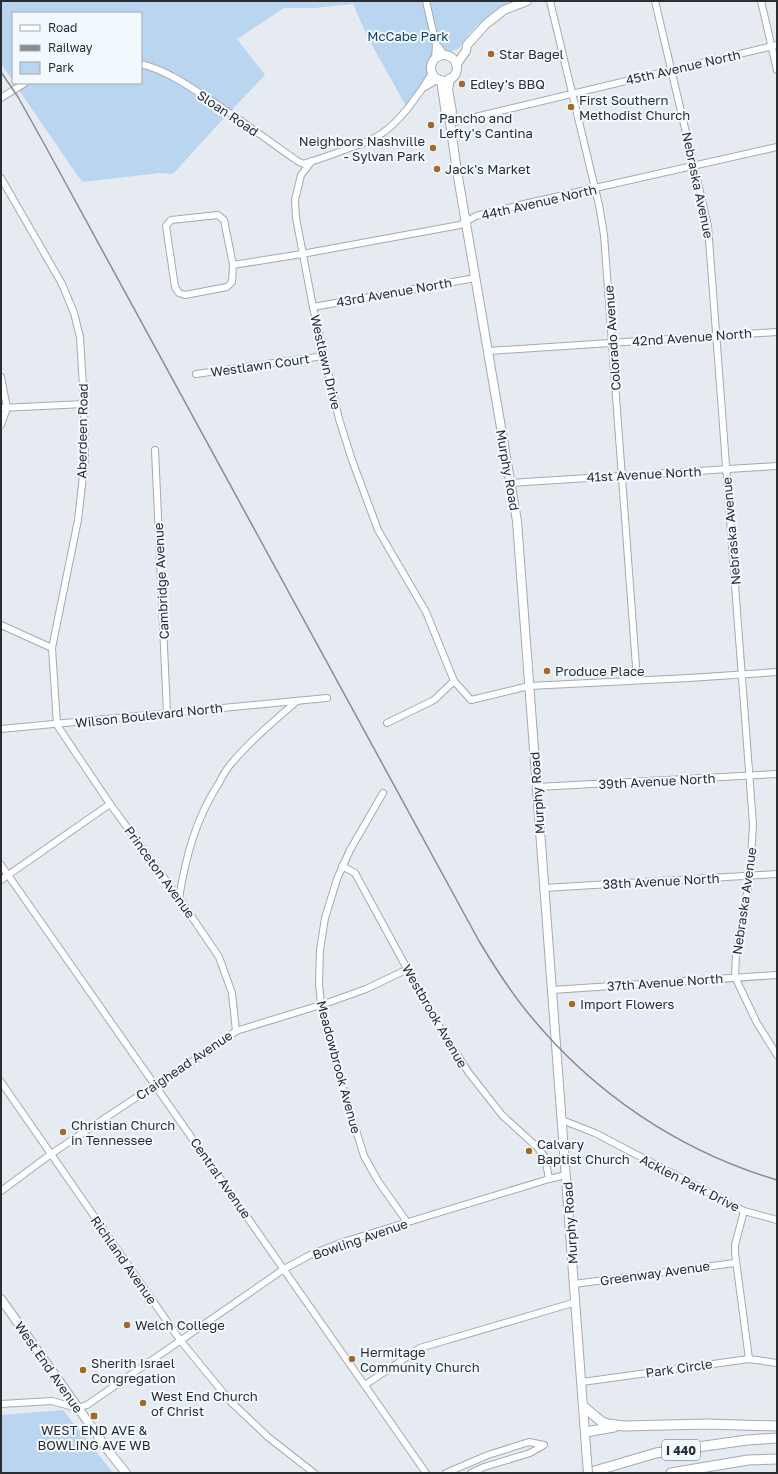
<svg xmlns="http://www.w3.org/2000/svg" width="778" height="1474" font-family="'Golos Text',sans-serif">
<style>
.green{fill:#bad5ef}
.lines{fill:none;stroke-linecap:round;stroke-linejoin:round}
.minor-casing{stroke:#a4aab0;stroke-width:8}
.major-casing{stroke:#a4aab0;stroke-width:10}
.highway-casing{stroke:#a4aab0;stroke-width:11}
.minor{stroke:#fff;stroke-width:6}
.major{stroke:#fff;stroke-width:8}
.highway{stroke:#fff;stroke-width:9}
.rail{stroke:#878c90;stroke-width:1.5}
.major-bridge-casing{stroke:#a4aab0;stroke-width:10;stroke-linecap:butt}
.major-bridge{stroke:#fff;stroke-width:8}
.poi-dot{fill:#a16a26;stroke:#f2f9ff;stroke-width:1.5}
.labels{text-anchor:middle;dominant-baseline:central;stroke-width:4;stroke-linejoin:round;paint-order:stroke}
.shield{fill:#f2f9ff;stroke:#676b6e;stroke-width:1}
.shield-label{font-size:12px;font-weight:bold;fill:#2b2e30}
.park-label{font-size:13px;fill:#114269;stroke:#f2f9ff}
.poi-label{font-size:13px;fill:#2b2e30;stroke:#f2f9ff;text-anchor:start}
.street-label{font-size:13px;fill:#2b2e30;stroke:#f2f9ff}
</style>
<rect width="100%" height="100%" fill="#e5ebf1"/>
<g class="green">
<path d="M 1,1 L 511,1 L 502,5 L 502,7 L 475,27 L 458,49 L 439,56 L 426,80 L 406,106 L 368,38 L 353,4 L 314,8 L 284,8 L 237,39 L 265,75 L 223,119 L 173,174 L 160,173 L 82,182 L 14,83 L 141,83 L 141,13 L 13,13 L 13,81 L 1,64 Z"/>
<path d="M 63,1410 L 113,1473 L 1,1473 L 1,1415 Z"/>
</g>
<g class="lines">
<defs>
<g id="minor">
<path d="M 426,1 L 436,45 L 435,59"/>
<path d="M 550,1 L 599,205 L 604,235 L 637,680"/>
<path d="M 655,1 L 708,226 L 753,824 L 750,876 L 736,954 L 735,977 L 757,1023 L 777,1055"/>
<path d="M 761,1 L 777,70"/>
<path d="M 436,45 L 439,47 L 444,55"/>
<path d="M 141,64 C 165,70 186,84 207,98 C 237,117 266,139 296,160 L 303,164 C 317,160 331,155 344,150 C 357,145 370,142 381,134 C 400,122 421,92 432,73"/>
<path d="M 425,87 L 439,79"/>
<path d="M 1,98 L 25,83"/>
<path d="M 450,123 L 777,45"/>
<path d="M 312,161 L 301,175 L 295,200 L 296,218 L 313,307 L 339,419 L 352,460 L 378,530 L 426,612 L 454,681 L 471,700 L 529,686 L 689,678 L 777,672"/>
<path d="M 1,178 L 62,284 L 74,313 L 80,337 L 84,404 L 85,458 L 78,520 L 52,648 L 57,725 L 110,804 L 179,898 L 219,957 L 232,993 L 236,1031"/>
<path d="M 233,265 L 224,220 L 218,215 L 171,220 L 166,226 L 175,287 L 179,293 L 185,295 L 227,287 L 232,282 L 233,265 L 302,254 L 460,225 L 476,216 L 524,204 L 777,147"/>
<path d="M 313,307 L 475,278"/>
<path d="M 488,351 L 777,332"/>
<path d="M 196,374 L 324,356"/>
<path d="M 1,377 L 7,408 L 1,425"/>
<path d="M 1,408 L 84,404"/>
<path d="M 155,450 L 167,713"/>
<path d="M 510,483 L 777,466"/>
<path d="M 1,625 L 52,648"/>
<path d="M 387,723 L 434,700 L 454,681"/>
<path d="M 1,729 L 327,698"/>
<path d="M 537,787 L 777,774"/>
<path d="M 383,793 L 350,850 L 337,879 L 325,918 L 320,950 L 319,984 L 321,1005 L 338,1072 L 364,1156 L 378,1181 L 407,1222"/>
<path d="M 1,865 L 426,1473"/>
<path d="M 342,866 L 355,873 L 435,1020 L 469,1073 L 502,1115 L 537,1147 L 545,1157 L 549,1179"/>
<path d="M 1,880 L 110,804"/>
<path d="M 544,888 L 777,874"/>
<path d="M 179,898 C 186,856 196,818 219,783 C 222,777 226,770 230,765 C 250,741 274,721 297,701"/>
<path d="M 552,990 L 777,975"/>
<path d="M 1,1082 L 180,1340 L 230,1401 L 268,1437 L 314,1473"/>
<path d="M 562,1120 L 595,1133 L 744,1211 L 777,1220"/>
<path d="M 1,1191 L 51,1154 L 155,1085 L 209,1051 L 236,1031 L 327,1003 L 366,989 L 408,969"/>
<path d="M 744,1211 L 735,1245 L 735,1253 L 749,1359"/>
<path d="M 574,1284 L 735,1263"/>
<path d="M 582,1382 L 749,1359 L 777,1363"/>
<path d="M 365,1385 L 420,1348 L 576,1302"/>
<path d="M 1,1404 L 52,1401 L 77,1408 L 87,1405 L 284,1269 L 310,1255 L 343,1242 L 549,1179 L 566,1175"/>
<path d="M 446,1473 L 488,1455 L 529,1442 L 544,1445 L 530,1453 L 484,1467 L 471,1473"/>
</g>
<g id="major">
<circle cx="444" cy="68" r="13"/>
<path d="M 456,65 L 466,51 L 467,45 L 486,24 L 504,10 L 527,1"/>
<path d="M 441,80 L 446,114 L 449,117 L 450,123 L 457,171 L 517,521 L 587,1461"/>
<path d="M 449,117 L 452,112 L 448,90 L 450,78"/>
<path d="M 1,1299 L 110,1453 L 126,1473"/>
</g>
<g id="highway">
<path d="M 584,1407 L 602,1422 L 608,1424 L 624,1426 L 707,1424 L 777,1426"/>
<path d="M 586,1432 L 614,1427"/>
<path d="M 588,1473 L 656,1453 L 747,1440 L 777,1438"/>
<path d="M 671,1473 L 748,1460 L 777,1459"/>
</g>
</defs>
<use href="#minor" class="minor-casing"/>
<use href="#major" class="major-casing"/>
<use href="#highway" class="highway-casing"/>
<use href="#minor" class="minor"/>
<use href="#major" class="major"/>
<use href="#highway" class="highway"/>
<path class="rail" d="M 1,72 L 18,97 L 47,149 L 479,941 C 494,966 510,991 528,1013 C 593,1093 679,1151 777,1180"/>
<defs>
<path id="major-bridge" d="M 587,1461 L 588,1473"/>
</defs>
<use href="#major-bridge" class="major-bridge-casing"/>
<use href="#major-bridge" class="major-bridge"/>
</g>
<g class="poi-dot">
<circle cx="491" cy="54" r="4"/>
<circle cx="462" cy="84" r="4"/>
<circle cx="571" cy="107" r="4"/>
<circle cx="431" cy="125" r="4"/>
<circle cx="433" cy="148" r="4"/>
<circle cx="437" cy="169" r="4"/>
<circle cx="547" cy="671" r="4"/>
<circle cx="572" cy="1004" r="4"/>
<circle cx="63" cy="1132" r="4"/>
<circle cx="529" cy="1151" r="4"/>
<circle cx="127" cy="1325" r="4"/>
<circle cx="352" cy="1359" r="4"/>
<circle cx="83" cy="1370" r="4"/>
<circle cx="143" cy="1403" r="4"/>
<rect x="90" y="1412" width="8" height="8" rx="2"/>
</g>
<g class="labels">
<rect class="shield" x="662" y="1440" width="38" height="20" rx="3"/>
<g class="shield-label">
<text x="681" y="1450">I 440</text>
</g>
<g class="park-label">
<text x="408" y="36">McCabe Park</text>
</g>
<g class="poi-label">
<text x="499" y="54">Star Bagel</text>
<text x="470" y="84">Edley's BBQ</text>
<text x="579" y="100">First Southern<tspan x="579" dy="15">Methodist Church</tspan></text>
<text x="439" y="118">Pancho and<tspan x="439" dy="15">Lefty's Cantina</tspan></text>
<text x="425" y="141" text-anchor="end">Neighbors Nashville<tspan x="425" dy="15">- Sylvan Park</tspan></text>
<text x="445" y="169">Jack's Market</text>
<text x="555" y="671">Produce Place</text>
<text x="580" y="1004">Import Flowers</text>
<text x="71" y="1125">Christian Church<tspan x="71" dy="15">in Tennessee</tspan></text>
<text x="537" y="1144">Calvary<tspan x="537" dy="15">Baptist Church</tspan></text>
<text x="135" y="1325">Welch College</text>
<text x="360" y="1352">Hermitage<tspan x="360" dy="15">Community Church</tspan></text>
<text x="91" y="1363">Sherith Israel<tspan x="91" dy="15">Congregation</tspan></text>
<text x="151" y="1396">West End Church<tspan x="151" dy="15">of Christ</tspan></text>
<text x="94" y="1430" text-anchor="middle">WEST END AVE &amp;<tspan x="94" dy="15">BOWLING AVE WB</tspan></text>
</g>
<g class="street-label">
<text transform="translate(683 67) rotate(-13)">45th Avenue North</text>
<text transform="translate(228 113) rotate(34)">Sloan Road</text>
<text transform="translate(698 185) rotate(78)">Nebraska Avenue</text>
<text transform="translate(539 202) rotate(-13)">44th Avenue North</text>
<text transform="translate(394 292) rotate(-10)">43rd Avenue North</text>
<text transform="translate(692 337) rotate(-4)">42nd Avenue North</text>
<text transform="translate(612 338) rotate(-94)">Colorado Avenue</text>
<text transform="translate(326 362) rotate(77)">Westlawn Drive</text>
<text transform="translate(260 365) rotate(-8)">Westlawn Court</text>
<text transform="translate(82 431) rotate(-89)">Aberdeen Road</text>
<text transform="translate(508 470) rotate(80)">Murphy Road</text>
<text transform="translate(644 474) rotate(-3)">41st Avenue North</text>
<text transform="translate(731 531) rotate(-95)">Nebraska Avenue</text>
<text transform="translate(161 581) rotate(-93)">Cambridge Avenue</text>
<text transform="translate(149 715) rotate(-6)">Wilson Boulevard North</text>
<text transform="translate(657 781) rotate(-3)">39th Avenue North</text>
<text transform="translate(537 793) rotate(-94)">Murphy Road</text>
<text transform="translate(160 872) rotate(54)">Princeton Avenue</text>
<text transform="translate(661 881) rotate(-3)">38th Avenue North</text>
<text transform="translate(744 901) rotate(-82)">Nebraska Avenue</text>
<text transform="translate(665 982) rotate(-4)">37th Avenue North</text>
<text transform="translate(435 1016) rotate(60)">Westbrook Avenue</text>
<text transform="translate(184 1065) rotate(-34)">Craighead Avenue</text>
<text transform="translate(339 1067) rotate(75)">Meadowbrook Avenue</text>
<text transform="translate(221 1178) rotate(55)">Central Avenue</text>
<text transform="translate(690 1183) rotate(27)">Acklen Park Drive</text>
<text transform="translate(570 1223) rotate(-94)">Murphy Road</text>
<text transform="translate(360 1239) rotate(-19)">Bowling Avenue</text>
<text transform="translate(124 1260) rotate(55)">Richland Avenue</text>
<text transform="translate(655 1273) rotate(-8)">Greenway Avenue</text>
<text transform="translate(49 1367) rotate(55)">West End Avenue</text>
<text transform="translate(679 1368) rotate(-8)">Park Circle</text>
</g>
</g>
<rect width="778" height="1474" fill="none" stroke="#2b2e30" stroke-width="4"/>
<rect x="12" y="12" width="130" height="72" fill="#f2f9ff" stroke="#a2a8ac"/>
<rect x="20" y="25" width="20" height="6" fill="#ffffff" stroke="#a2a8ac"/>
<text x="48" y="32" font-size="12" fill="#2b2e30">Road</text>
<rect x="20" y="45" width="20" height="6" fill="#878c90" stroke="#a2a8ac"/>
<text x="48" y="52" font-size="12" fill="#2b2e30">Railway</text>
<rect x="20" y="62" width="20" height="12" fill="#bad5ef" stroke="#a2a8ac"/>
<text x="48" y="72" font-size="12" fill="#2b2e30">Park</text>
</svg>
